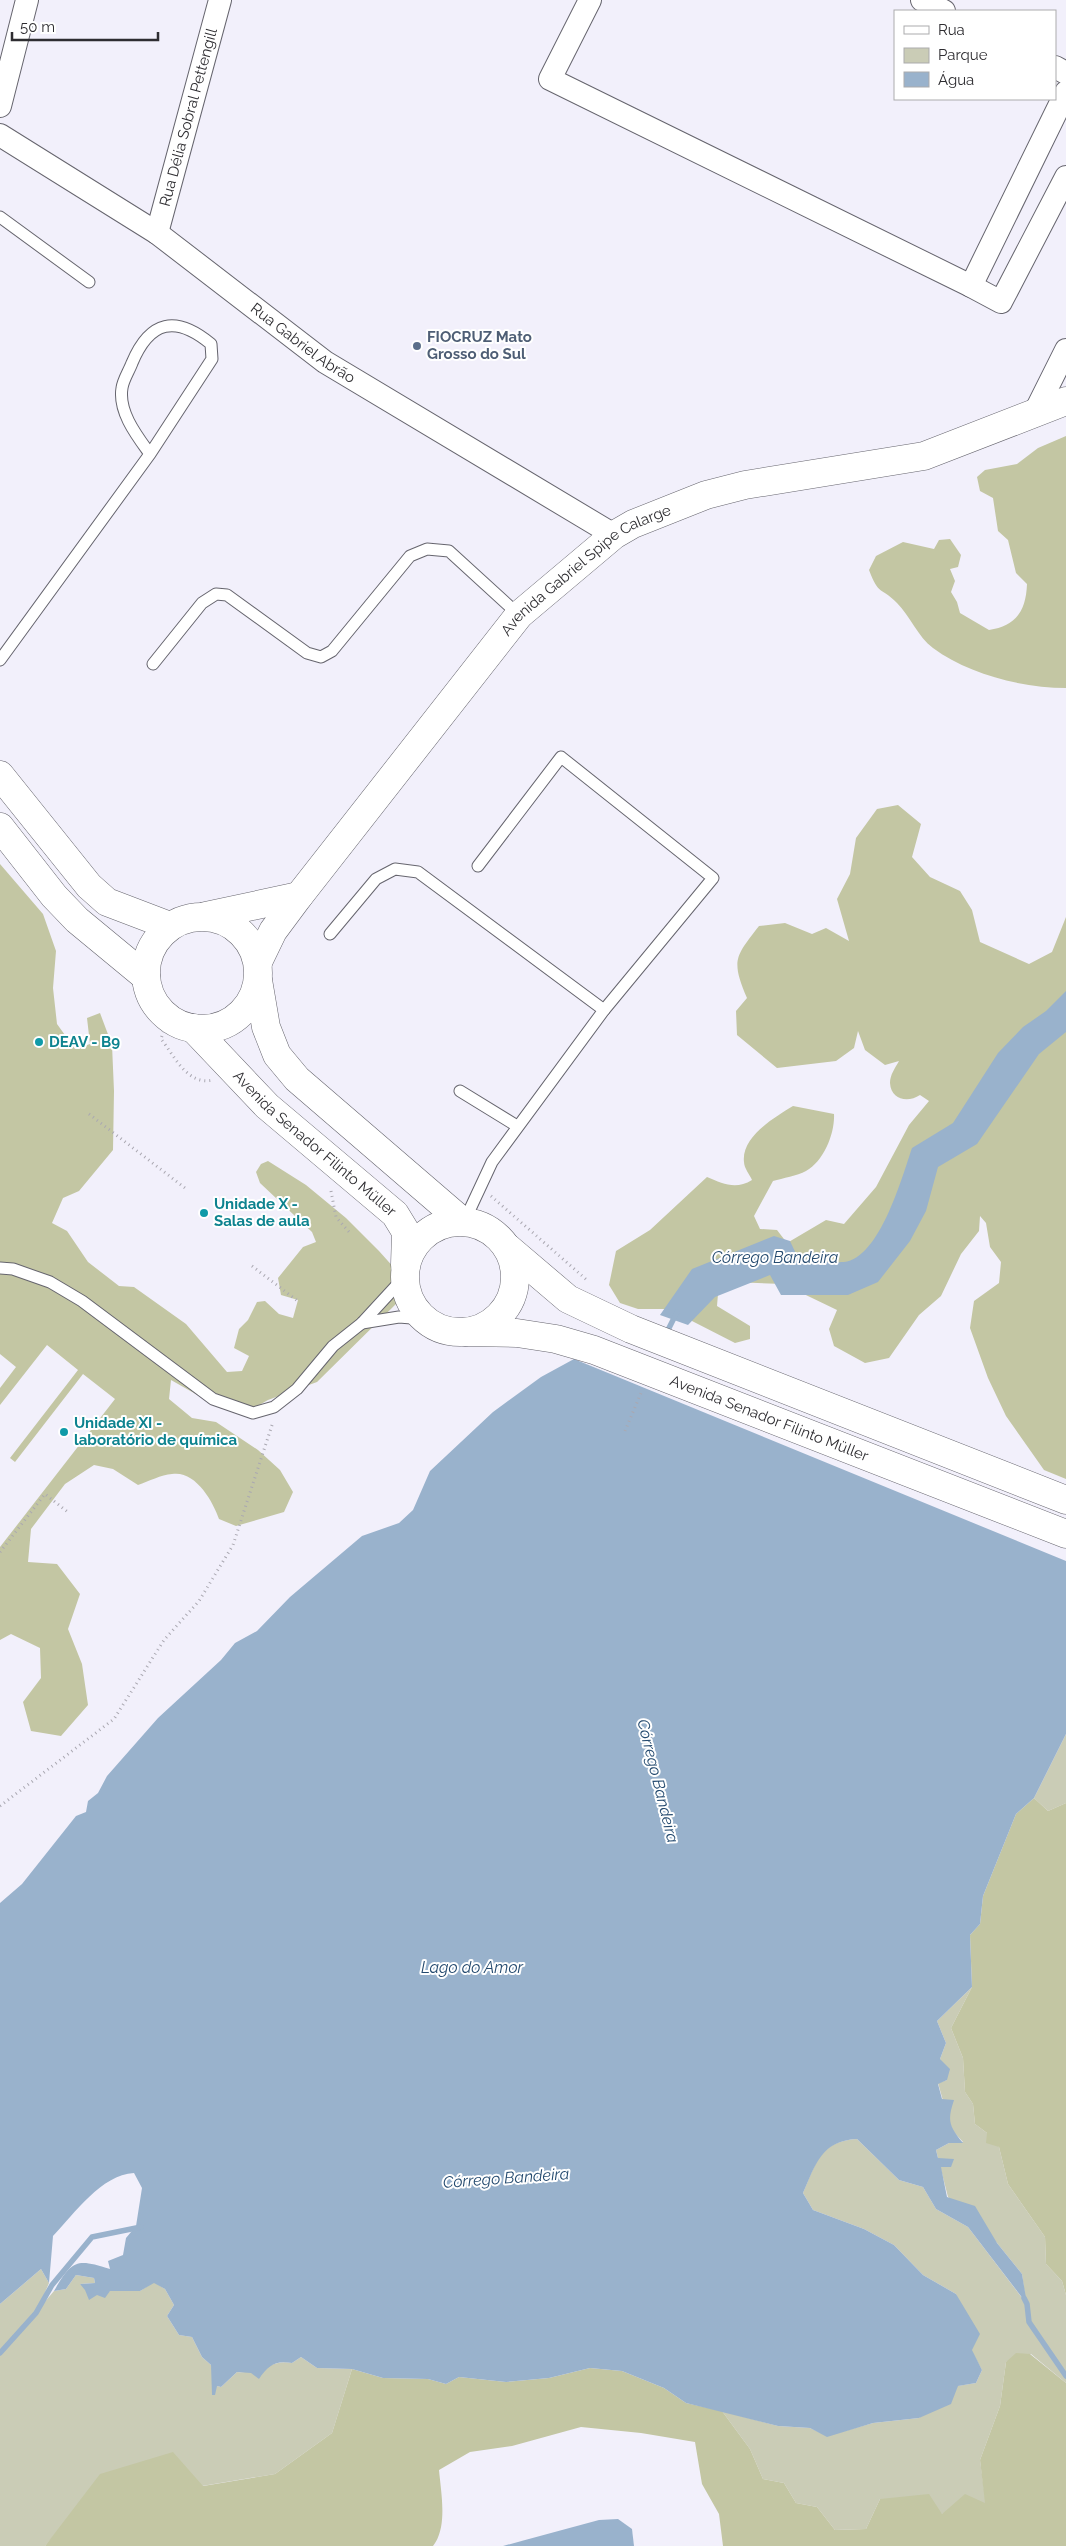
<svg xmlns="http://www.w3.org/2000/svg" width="1066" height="2546" font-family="Raleway,sans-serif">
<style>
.green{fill:#caccb6}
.forest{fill:#c3c6a3}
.water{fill:#99b2cc}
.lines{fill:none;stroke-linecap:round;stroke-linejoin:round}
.stream{stroke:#99b2cc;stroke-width:5.5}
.lane-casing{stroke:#66656e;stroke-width:13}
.street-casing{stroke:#66656e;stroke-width:24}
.secondary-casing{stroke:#66656e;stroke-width:29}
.path{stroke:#aaa8b1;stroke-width:3;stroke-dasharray:1 4;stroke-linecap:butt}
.lane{stroke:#fff;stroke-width:11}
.street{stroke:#fff;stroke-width:22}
.secondary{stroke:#fff;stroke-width:28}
.service-dot{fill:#5c6f8a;stroke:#fff;stroke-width:2}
.culture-dot{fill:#0f9aa8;stroke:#fff;stroke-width:2}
.labels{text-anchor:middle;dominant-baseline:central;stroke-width:4;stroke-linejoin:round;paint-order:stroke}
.street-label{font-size:15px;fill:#2e2d31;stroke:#fff}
.service-label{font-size:15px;font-weight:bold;fill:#4e5e75;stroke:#fff;text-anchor:start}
.culture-label{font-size:15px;font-weight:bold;fill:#0d838f;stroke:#fff;text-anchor:start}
.water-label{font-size:16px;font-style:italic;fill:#244a6f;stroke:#fff}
</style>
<rect width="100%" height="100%" fill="#f2f0fb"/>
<g class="green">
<path d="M 1066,1734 L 1066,1803 L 1048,1811 L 1034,1798 Z"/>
<path d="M 972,1987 L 951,2028 L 963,2058 L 965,2092 L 973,2104 L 975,2124 L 987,2133 L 999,2147 L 1008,2184 L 1045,2237 L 1046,2264 L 1062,2281 L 1066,2295 L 1066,2383 L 1031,2354 L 1006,2362 L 1000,2406 L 980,2460 L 986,2504 L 942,2514 L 880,2499 L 866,2529 L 835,2530 L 817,2507 L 796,2503 L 784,2483 L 763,2479 L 750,2449 L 722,2411 L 778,2426 L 810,2428 L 827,2436 L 873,2423 L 919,2418 L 957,2386 L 976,2383 L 982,2370 L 971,2350 L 956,2294 L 923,2275 L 894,2245 L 864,2229 L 813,2210 L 803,2193 C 816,2163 820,2141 857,2139 L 899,2180 L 923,2187 L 936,2209 L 968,2227 L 1026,2303 L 1022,2274 L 997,2243 L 948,2197 L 936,2150 L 949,2143 L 963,2142 L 951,2129 L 938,2083 L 947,2080 L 940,2059 L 946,2043 L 937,2021 Z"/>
<path d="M 41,2269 L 49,2283 L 37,2311 L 54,2291 L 66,2289 L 76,2275 L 94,2278 L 95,2283 L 80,2284 L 97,2295 L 110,2291 L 140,2291 L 154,2282 L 165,2289 L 174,2305 L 167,2316 L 179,2335 L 192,2337 L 202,2357 L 211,2365 L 217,2386 L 221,2387 L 237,2372 C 261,2374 271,2359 292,2363 L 301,2357 L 317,2368 L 352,2369 L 332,2433 L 275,2474 L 202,2486 L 57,2532 L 45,2546 L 0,2546 L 0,2304 Z"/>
</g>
<g class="forest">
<path d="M 1066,436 L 1066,688 C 1022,688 968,674 933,648 C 918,637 910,616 897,603 C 880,586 879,596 869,570 L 876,556 L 903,542 L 934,549 L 939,540 L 950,539 L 961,555 L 958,567 L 950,569 L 955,581 L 951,592 L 957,602 L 960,613 L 989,630 C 1016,626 1026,611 1027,584 L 1016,573 L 1008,540 L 998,531 L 993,498 L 980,491 L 977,477 L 985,470 L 1017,464 L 1038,448 Z"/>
<path d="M 898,805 L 921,824 L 912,857 L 930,877 L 960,891 L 972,910 L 980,942 L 1029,964 L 1052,952 L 1066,917 L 1066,1479 L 1044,1470 L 1006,1416 L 988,1378 L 970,1328 L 974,1301 L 999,1283 L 1001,1262 L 990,1247 L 986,1223 L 980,1216 L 979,1231 L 961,1254 L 941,1296 L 919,1315 L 889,1358 L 865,1363 L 834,1346 L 829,1329 L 837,1310 L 783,1284 L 732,1282 L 718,1294 L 717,1306 L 750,1326 L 750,1339 L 735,1343 L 692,1321 L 685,1309 L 638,1309 L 620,1303 L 609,1285 L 616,1251 L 650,1230 L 707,1177 C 723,1184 736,1190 752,1180 C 750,1175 744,1168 744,1162 C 741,1137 775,1117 793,1106 L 834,1114 C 835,1133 824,1161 806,1171 C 797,1176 783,1178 773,1181 L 754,1216 L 760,1229 L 777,1230 L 787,1243 L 826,1220 L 844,1224 L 876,1187 L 909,1125 L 929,1101 L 920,1095 C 908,1103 891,1100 890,1083 C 890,1075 895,1068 899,1061 L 885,1065 L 865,1050 L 858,1031 L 854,1048 L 836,1061 L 777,1068 L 737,1035 L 736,1011 L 747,998 C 731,960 735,957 759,926 L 785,923 L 812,934 L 826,928 L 849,941 L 837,899 L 850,874 L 856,838 L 877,809 Z"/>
<path d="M 0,864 L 43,914 L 56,951 L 53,988 L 57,1024 L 75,1049 L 90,1044 L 87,1018 L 100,1013 L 112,1045 L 114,1091 L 113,1150 L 79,1191 L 63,1198 L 52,1223 L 67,1231 L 88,1262 L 119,1286 L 134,1287 L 186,1324 L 227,1372 L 242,1371 L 249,1356 L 234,1348 L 239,1329 L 248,1320 L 257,1302 L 265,1301 L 279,1314 L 293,1318 L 298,1300 L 281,1295 L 278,1278 L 303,1247 L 316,1242 L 312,1232 L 260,1183 L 256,1172 L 261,1164 L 268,1161 L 306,1185 L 346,1218 L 379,1251 L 396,1270 L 398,1302 L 317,1382 L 268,1400 L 252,1409 L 222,1409 L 171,1380 L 169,1399 L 192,1418 L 216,1422 L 258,1450 L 280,1470 L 293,1492 L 284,1512 L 236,1526 L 219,1519 C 213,1501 195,1470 172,1474 C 161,1475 149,1481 138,1485 L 113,1469 L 94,1465 L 65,1484 L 31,1529 L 28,1562 L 57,1564 L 80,1594 L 68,1629 L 82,1664 L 88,1705 L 61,1736 L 31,1731 L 23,1702 L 41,1678 L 40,1648 L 11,1634 L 0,1640 L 0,1547 L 115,1399 L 83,1374 L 15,1462 L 10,1458 L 78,1370 L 47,1345 L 0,1405 L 0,1388 L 16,1367 L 0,1354 Z"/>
<path d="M 1034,1798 L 1048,1811 L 1066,1803 L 1066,2295 L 1062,2281 L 1046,2264 L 1045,2237 L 1008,2184 L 999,2147 L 986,2143 L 987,2133 L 975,2124 L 973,2104 L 965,2092 L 963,2058 L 951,2028 L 972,1987 L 970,1935 L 980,1924 L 983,1896 L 1016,1814 Z"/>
<path d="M 1016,2353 L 1030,2354 L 1066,2383 L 1066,2546 L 723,2546 L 719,2514 L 702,2484 L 695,2442 L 641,2433 L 581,2427 L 512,2446 L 470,2452 L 439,2470 C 441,2493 448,2527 433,2546 L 45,2546 L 100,2474 L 173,2452 L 203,2486 L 275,2474 L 332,2433 L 352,2369 L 383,2378 L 428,2379 L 446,2384 L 459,2377 L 506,2382 L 549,2378 L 590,2368 L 622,2371 L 664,2388 L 686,2403 L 722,2411 L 750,2449 L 763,2479 L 784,2483 L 796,2503 L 817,2507 L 835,2530 L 866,2529 L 880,2499 L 929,2494 L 942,2514 L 965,2494 L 985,2503 L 980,2460 L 1000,2406 L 1006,2362 Z"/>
</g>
<g class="water">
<path d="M 1066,991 L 1066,1032 L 1039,1054 L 977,1144 L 938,1167 L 926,1211 L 910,1241 L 878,1282 L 848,1295 L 781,1295 L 770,1275 L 715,1297 L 688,1325 L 660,1315 L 692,1269 L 774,1236 L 790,1241 L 798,1258 C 812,1259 829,1263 844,1262 C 880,1258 902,1177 912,1148 L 953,1123 L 998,1053 L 1023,1027 L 1046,1011 Z"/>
<path d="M 574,1359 L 1066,1561 L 1066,1734 L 1034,1798 L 1016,1814 L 983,1896 L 980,1924 L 970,1935 L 972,1987 L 937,2021 L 946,2043 L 940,2059 L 950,2069 L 947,2080 L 938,2084 L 942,2099 L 954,2100 C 947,2121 949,2126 963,2143 L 949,2143 L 936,2150 L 938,2158 L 954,2159 L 951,2167 L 941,2167 L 947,2197 L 975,2206 L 997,2243 L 1022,2274 L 1027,2304 L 968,2227 L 936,2209 L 923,2187 L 899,2180 L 857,2139 C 821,2141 816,2164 803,2193 L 813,2210 L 864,2229 L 894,2245 L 923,2275 L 956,2294 L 980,2334 L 972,2350 L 982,2370 L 976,2383 L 958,2386 L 951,2404 L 919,2418 L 873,2423 L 827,2437 L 810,2428 L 778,2426 L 686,2403 L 664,2388 L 622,2371 L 590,2368 L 549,2378 L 506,2382 L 459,2377 L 446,2384 L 428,2379 L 383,2378 L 352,2369 L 317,2368 L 301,2357 L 292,2363 C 276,2360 268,2365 259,2379 L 251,2373 L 237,2372 L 221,2387 L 217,2386 L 215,2395 L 212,2395 L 211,2365 L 202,2357 L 192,2337 L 179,2335 L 167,2316 L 174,2305 L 165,2289 L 154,2283 L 140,2291 L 110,2291 L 105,2298 L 97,2295 L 89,2300 L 85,2290 L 80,2284 L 95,2283 L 94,2278 L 76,2275 L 66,2289 L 54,2291 C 72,2260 76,2258 110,2269 L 108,2261 L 123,2255 L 126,2238 L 136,2226 L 142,2188 L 134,2173 C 101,2175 75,2213 53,2236 L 49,2283 L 41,2269 L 0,2304 L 0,1903 L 22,1884 L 76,1816 L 86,1812 L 88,1801 L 98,1793 L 107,1776 L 158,1718 L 221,1660 L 235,1643 L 257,1631 L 290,1597 L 362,1536 L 399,1523 L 413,1510 L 430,1471 L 493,1412 L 541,1377 Z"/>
<path d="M 618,2519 L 632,2529 L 634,2546 L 503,2546 L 599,2520 Z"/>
</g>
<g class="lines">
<g class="stream">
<path d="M 669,1328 L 677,1312"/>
<path d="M 1024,2298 L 1027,2304 L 1029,2322 L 1066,2376"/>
<path d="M 0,2353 L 36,2313 L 52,2285 L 92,2237 L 141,2227"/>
</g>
<defs>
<g id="lane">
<path d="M 0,217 L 89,282"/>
<path d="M 0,660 L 150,454 L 212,359 L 211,344 C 176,315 150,320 132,363 C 129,371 123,380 122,388 C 118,412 137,436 150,454"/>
<path d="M 153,664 L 202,603 L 216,594 L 227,595 L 307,653 L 321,657 L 332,651 L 410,556 L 427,549 L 449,551 L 519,615"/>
<path d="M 478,866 L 561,757 L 713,878 L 604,1010"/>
<path d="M 330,934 L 376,879 L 395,869 L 418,872 L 604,1010 L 492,1162 L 464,1222"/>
<path d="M 460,1091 L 517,1126"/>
<path d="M 0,1268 L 13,1269 L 50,1282 L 82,1301 L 213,1399 L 253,1413 L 274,1407 L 297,1389 L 333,1346 L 362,1323 L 397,1285 L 405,1271"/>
<path d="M 362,1323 L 399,1317 L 424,1319"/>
</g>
<g id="street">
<path d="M 590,0 L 550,79 L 971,286 L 1066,92"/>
<path d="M 922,0 L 944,11"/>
<path d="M 1055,67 L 1066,73"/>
<path d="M 0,106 L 27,0"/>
<path id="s1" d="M 0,135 L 157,233 L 325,362 L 614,535"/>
<path id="s2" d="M 157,233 L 220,0"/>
<path d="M 971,286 L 1001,302 L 1066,177"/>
<path d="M 1033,416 L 1066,350"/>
</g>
<g id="secondary">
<path d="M 0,775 L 89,886 L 107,902 L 170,926"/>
<path d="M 0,827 L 54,896 L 77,920 L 146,977"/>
<path d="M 206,916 L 299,896"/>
<circle cx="202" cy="973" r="56"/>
<path id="s3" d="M 258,962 L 273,931 L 299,896 L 519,615 L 614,535 L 633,524 L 706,495 L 745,485 L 924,456 L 1066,401"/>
<path d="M 258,980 L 266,1027 L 277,1055 L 297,1079 L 462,1221"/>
<path id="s4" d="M 193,1028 L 267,1106 L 395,1214 L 406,1232 L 405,1265"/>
<circle cx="460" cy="1277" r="55"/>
<path d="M 508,1248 L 568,1299 L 631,1329 L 1066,1500"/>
<path id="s5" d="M 465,1332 L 517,1333 L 556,1339 L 594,1350 L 1066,1534"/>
</g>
</defs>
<use href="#lane" class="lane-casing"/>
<use href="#street" class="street-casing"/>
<use href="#secondary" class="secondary-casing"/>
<g class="path">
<path d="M 168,1017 L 161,1039 C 174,1055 187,1086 213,1080"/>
<path d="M 89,1114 L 185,1188"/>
<path d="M 331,1191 L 336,1217 L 351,1234"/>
<path d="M 491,1196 L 588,1281"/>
<path d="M 252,1266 L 299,1302"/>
<path d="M 625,1431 L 641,1393"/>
<path d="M 0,1552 L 45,1494 L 69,1513"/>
<path d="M 0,1806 L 114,1719 L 164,1640 L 199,1601 L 233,1545 L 273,1422"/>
</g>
<use href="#lane" class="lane"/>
<use href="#street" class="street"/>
<use href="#secondary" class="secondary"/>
</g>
<circle class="service-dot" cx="417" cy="346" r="5"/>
<g class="culture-dot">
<circle cx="39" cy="1042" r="5"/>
<circle cx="204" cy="1213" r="5"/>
<circle cx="64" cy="1432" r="5"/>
</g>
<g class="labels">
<g class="street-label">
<text stroke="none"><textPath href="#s2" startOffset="120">Rua Délia Sobral Pettengill</textPath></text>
<text stroke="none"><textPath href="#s1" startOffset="368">Rua Gabriel Abrão</textPath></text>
<text stroke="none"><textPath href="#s3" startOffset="516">Avenida Gabriel Spipe Calarge</textPath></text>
<text stroke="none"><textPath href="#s4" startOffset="168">Avenida Senador Filinto Müller</textPath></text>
<text stroke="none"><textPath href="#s5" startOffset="319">Avenida Senador Filinto Müller</textPath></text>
</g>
<g class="service-label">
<text x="427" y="337">FIOCRUZ Mato<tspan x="427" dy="17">Grosso do Sul</tspan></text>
</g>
<g class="culture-label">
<text x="49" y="1042">DEAV - B9</text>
<text x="214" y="1204">Unidade X -<tspan x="214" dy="17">Salas de aula</tspan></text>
<text x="74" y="1423">Unidade XI -<tspan x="74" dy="17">laboratório de química</tspan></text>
</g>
<g class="water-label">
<text x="775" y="1257">Córrego Bandeira</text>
<text transform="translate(658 1781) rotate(76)">Córrego Bandeira</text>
<text x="472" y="1967">Lago do Amor</text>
<text transform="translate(506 2178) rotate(-4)">Córrego Bandeira</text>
</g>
</g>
<rect x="894" y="10" width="162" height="90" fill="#ffffff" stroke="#ababad"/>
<rect x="904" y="26" width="25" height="8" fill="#ffffff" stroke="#ababad"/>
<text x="938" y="35" font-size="15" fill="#2e2d31">Rua</text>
<rect x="904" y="48" width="25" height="15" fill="#caccb6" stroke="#ababad"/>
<text x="938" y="60" font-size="15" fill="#2e2d31">Parque</text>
<rect x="904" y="72" width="25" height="15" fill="#99b2cc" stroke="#ababad"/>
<text x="938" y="85" font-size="15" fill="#2e2d31">Água</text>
<path d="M12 32v8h146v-8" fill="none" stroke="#2e2d31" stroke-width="2.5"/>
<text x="20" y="32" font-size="15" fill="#2e2d31" stroke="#ffffff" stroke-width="4" paint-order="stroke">50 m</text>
</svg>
